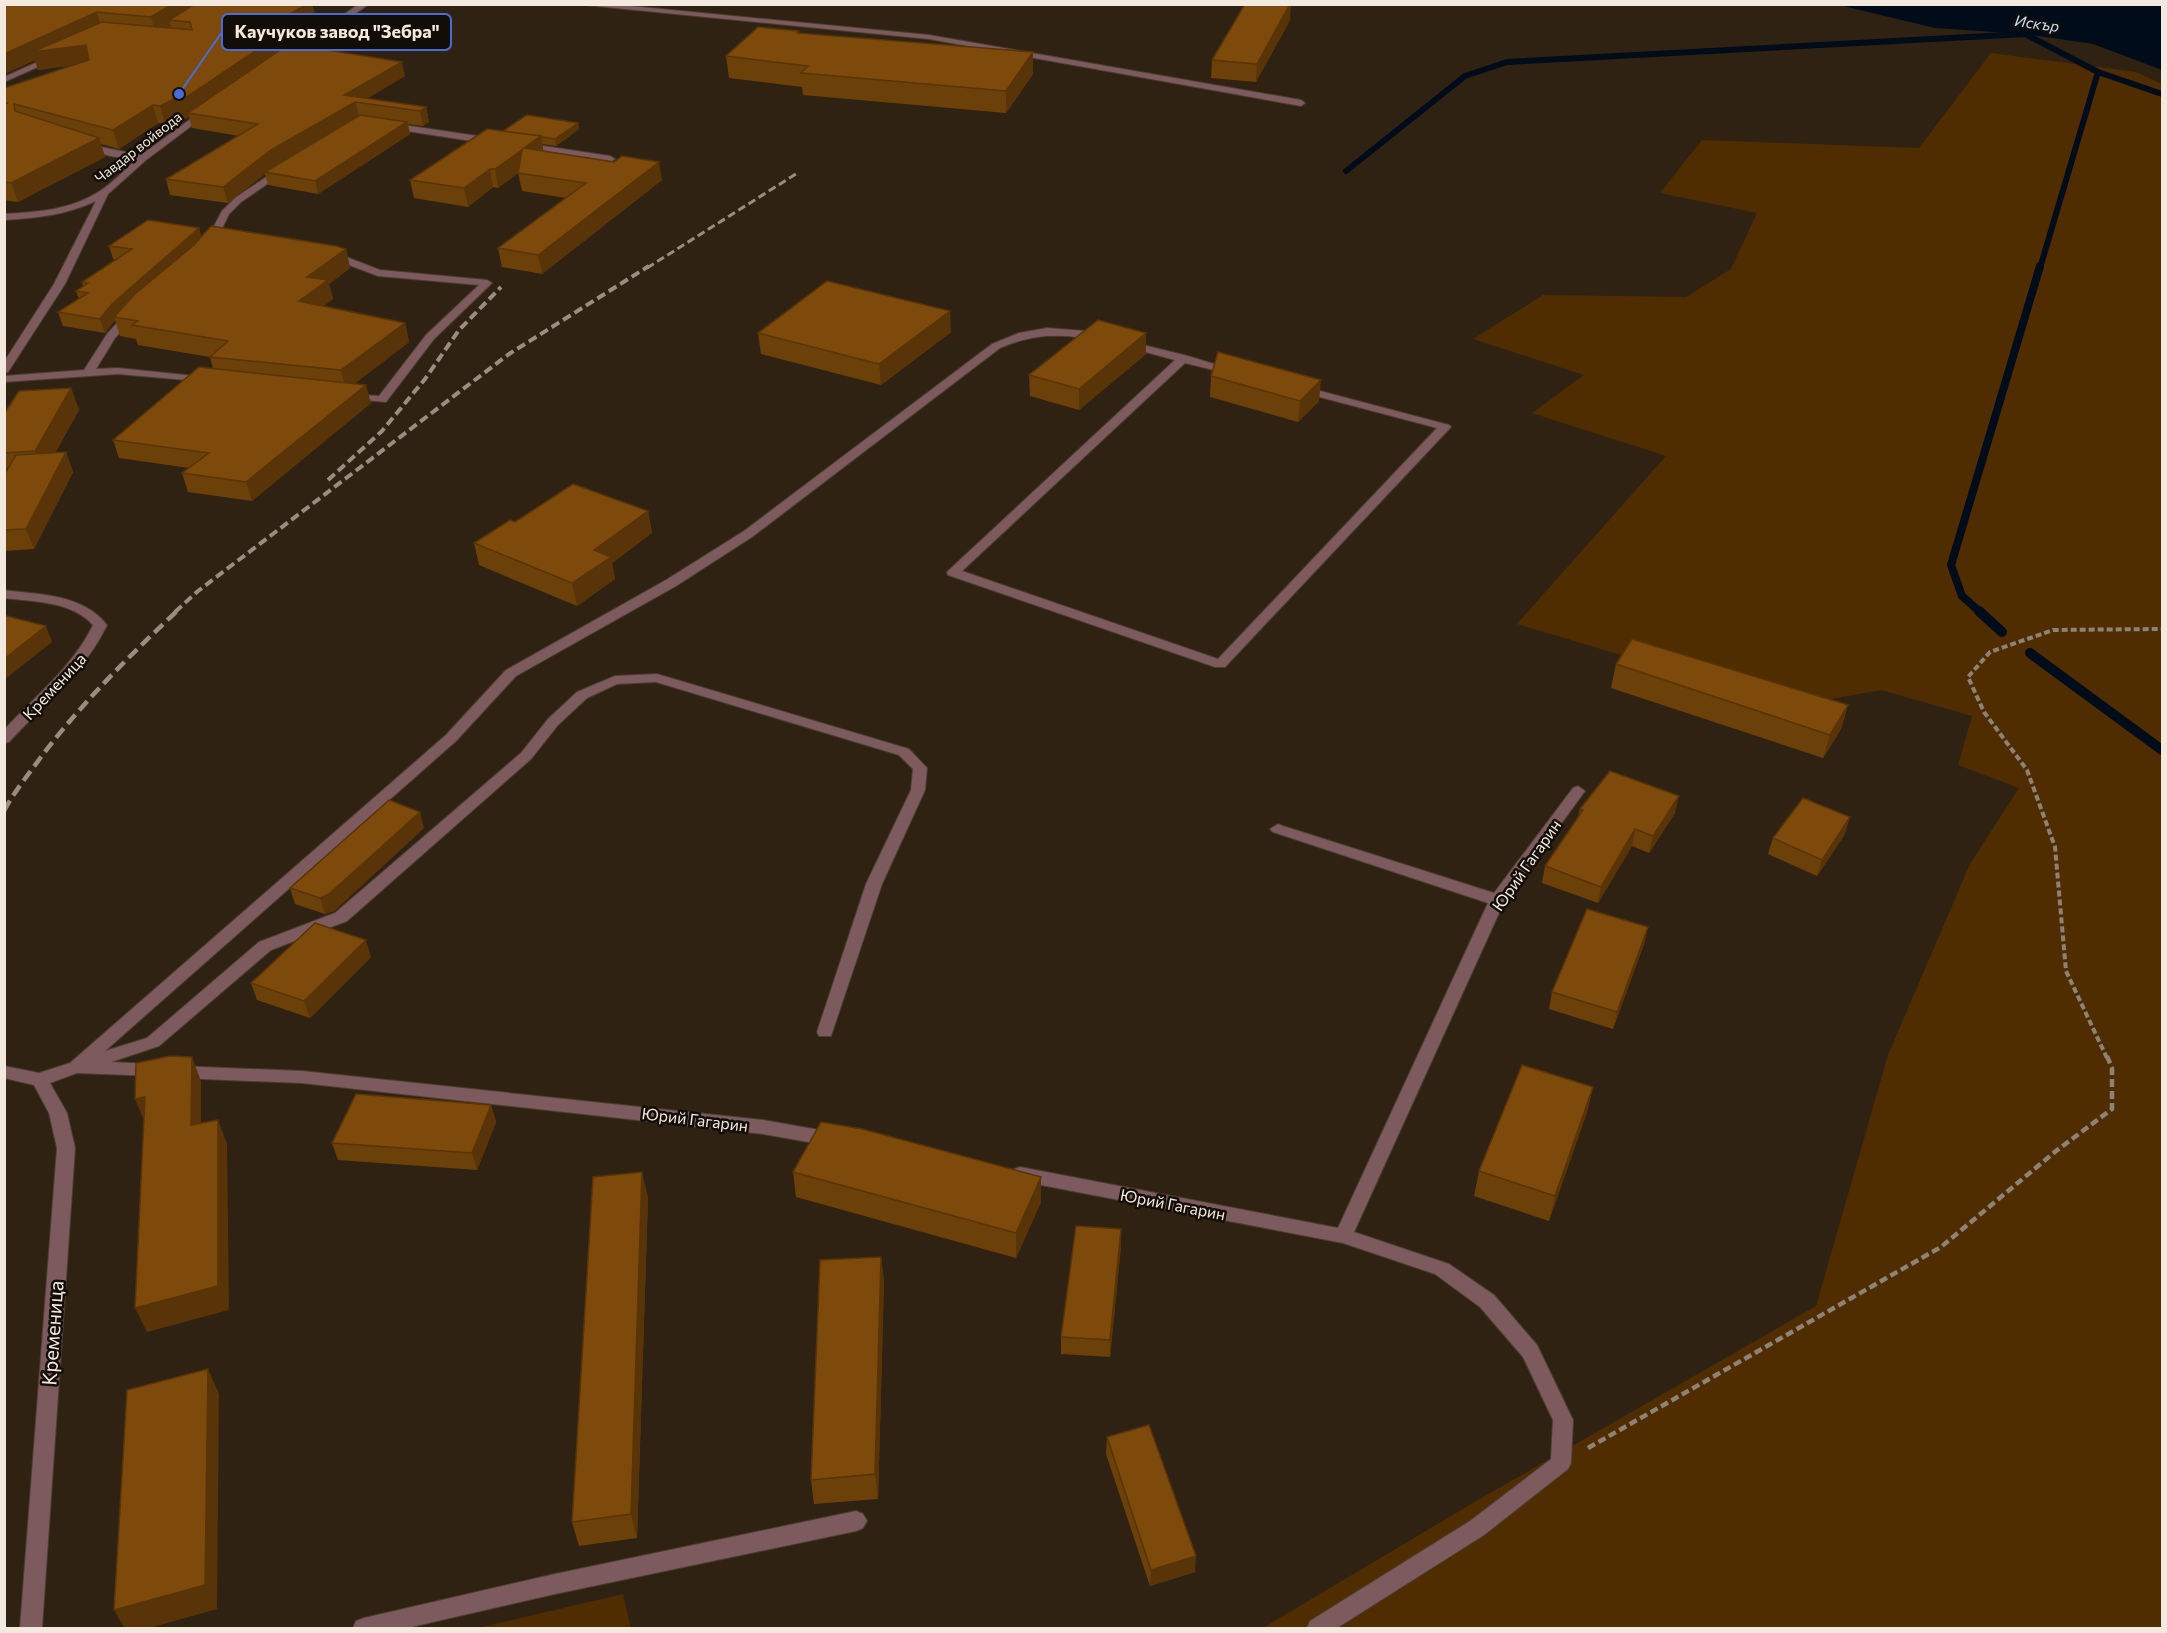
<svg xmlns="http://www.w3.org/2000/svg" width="2167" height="1633" font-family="Commissioner,sans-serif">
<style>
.green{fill:#4f2d00}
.water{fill:#000c19}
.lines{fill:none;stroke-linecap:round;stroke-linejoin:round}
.stream-far2{stroke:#000c19;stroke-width:6}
.stream-far1{stroke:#000c19;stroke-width:8}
.stream{stroke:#000c19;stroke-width:10}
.minor-casing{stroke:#4b3e30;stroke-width:2}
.path-far1{stroke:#8e8275;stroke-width:4;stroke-dasharray:6 3;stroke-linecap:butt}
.path{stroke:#8e8275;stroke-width:4.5;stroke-dasharray:8 4;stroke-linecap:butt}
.minor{fill:#7c5a5e;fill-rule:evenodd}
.rail-far2{stroke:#998d81;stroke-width:3;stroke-dasharray:8 4;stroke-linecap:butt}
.rail-far1{stroke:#998d81;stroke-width:4;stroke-dasharray:9 4.5;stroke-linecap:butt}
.rail{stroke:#998d81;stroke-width:4.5;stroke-dasharray:12 6;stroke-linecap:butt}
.wall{fill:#6c4009}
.shaded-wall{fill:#583408}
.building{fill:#7e4a0b;stroke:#583408;stroke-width:1.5}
.labels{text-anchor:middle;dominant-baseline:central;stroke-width:5;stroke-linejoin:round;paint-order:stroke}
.far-street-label{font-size:14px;fill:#f3e9df;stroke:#130d07}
.far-water-label{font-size:15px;font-style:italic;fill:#c0e2fd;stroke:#130d07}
.street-label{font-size:16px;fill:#f3e9df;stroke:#130d07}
.near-street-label{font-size:20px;fill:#f3e9df;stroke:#130d07}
.leader{fill:none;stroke:#486dd9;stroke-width:2}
.callout-dot{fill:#486dd9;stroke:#130d07;stroke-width:2}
.callout{fill:#130d07;stroke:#486dd9;stroke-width:2}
.callout-label{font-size:18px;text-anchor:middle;font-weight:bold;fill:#f3e9df}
</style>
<rect width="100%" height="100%" fill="#302213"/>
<g class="green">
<path d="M 1991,53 L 2136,72 L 2162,84 L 2162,1628 L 1263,1628 L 1466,1507 L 1816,1306 L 1888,1055 L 1970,864 L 2019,788 L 1958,765 L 1972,716 L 1881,690 L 1792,706 L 1517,624 L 1666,456 L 1532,413 L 1584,375 L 1473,339 L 1543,295 L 1686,297 L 1731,269 L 1757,213 L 1660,193 L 1702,140 L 1919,148 Z"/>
<path d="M 623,1594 L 631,1628 L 478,1628 Z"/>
</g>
<path class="water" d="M 1839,5 L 2162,5 L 2162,70 L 2093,44 L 2025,34 L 1935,28 Z"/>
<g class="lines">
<g class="stream-far2">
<path d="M 2098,72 L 2162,94"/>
<path d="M 1346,171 L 1465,76 L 1507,62 L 2025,34 L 2098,72 L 2040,268"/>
</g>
<path class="stream-far1" d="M 1980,612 L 1962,596 L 1951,565 L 2040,266"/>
<g class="stream">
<path d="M 1979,611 L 2002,632"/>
<path d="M 2030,653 L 2162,750"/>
</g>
<defs>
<g id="minor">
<path d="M 359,4 L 369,4 L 291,59 L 285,59 L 285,55 Z"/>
<path d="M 575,4 L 610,4 L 929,35 L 1301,100 L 1305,103 L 1301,106 L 929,39 Z"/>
<path d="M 51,56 L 58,58 L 4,82 L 4,77 Z"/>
<path d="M 203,110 L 210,112 L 146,160 L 108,194 L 65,284 L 8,372 L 4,373 L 4,362 L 54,284 L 96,201 C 66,215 37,218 4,220 L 4,214 C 38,212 71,210 100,191 C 113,183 124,170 136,160 L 110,156 L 81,147 L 81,143 L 141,155 Z"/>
<path d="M 390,123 L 491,138 L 496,141 L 491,144 L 387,128 L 385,126 Z"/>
<path d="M 524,143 L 610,156 L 615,159 L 610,162 L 521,148 L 521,144 Z"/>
<path d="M 281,167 L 289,169 L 241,202 L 229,214 L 214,245 L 206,245 L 205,243 L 222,211 L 235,198 Z"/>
<path d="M 328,253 L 336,253 L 380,270 L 487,280 L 492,283 L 434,339 L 386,402 L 351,399 L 347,398 L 347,394 L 379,396 L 426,335 L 479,285 L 378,276 L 328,257 Z"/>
<path d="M 132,310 L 137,313 L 115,338 L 96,369 L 118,368 L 205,377 L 209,378 L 209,382 L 118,374 L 4,382 L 4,376 L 84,370 L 107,334 L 128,311 Z"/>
<path d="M 1047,328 L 1086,331 L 1105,338 L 1100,341 C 1064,333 1034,333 1000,348 L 752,537 L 676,586 L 516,676 L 456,741 L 105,1051 L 147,1038 L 259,942 L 335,913 L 521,753 L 548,719 L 577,692 L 615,676 L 657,674 L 909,749 L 927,768 L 925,790 L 882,884 L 831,1036 L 819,1036 L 817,1032 L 866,884 L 911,790 L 913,769 L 899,755 L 656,682 L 617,684 L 587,698 L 558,725 L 531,759 L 347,921 L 271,950 L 159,1046 L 111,1062 L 154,1064 L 160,1066 L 163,1070 L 160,1074 L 154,1076 L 77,1073 L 50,1083 L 67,1113 L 75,1148 L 42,1628 L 20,1628 L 57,1148 L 49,1113 L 34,1085 L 4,1078 L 4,1066 L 39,1073 L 70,1063 L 446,735 L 506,670 L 666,580 L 744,531 L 992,344 L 1019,333 Z"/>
<path d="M 1127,341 L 1188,356 L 1240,372 L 1234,375 L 1185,363 L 962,571 L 1218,659 L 1437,428 L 1297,391 L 1297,387 L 1305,387 L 1449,425 L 1451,427 L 1225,667 L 1215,667 L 948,575 L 947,572 L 1175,360 L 1123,346 L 1122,344 Z"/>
<path d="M 4,590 C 41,595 83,594 107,625 C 84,673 44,704 9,742 L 4,743 L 4,730 C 36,695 72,668 93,625 C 71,601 36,602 4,598 Z"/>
<path d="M 1578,786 L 1585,791 L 1504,902 L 1354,1232 L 1449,1264 L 1494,1295 L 1537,1345 L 1573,1420 L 1571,1463 L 1568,1469 L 1484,1535 L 1337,1628 L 1307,1628 L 1310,1621 L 1470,1521 L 1551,1459 L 1553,1420 L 1523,1357 L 1480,1307 L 1435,1274 L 1343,1243 L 1020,1181 L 1014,1179 L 1011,1174 L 1014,1169 L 1020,1167 L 1338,1228 L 1488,903 L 1273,832 L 1270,829 L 1278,824 L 1283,826 L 1494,893 L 1573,788 Z"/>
<path d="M 178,1066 L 302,1071 L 763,1120 L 831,1132 L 837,1134 L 840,1139 L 837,1144 L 831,1146 L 763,1134 L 302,1083 L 178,1078 L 172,1076 L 169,1072 L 172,1068 Z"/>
<path d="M 856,1511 L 863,1514 L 867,1521 L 863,1528 L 856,1531 L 555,1594 L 407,1628 L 353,1628 L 356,1621 L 364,1618 L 555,1574 Z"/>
</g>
</defs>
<use href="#minor" class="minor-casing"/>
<path class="path-far1" d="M 2107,1058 L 2066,971 L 2055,847 L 2027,770 L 1984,712 L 1968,677 L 1990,652 L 2053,630 L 2162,629"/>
<path class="path" d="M 1588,1448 L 1941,1247 L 2056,1151 L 2112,1109 L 2112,1068 L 2107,1056"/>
<use href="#minor" class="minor"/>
<path class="rail-far2" d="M 647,268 L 799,172"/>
<g class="rail-far1">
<path d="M 328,480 L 382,431 L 425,379 L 459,330 L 501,287"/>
<path d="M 175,612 L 198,591 L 509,354 L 649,266"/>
</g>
<path class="rail" d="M 4,811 C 14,792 28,775 41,757 C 81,704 128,657 177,611"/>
</g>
<g class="wall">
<path d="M 4,4 L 312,4 L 316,20 L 274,42 L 277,53 L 405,76 L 367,98 L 426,107 L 429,122 L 423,126 L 408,124 L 410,134 L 318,194 L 268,185 L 265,174 L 228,203 L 170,195 L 166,179 L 239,136 L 192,128 L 189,117 L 181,122 L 180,117 L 165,124 L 158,123 L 119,149 L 101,144 L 105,157 L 18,202 L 4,200 L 4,88 L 73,65 L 38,70 L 35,60 L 6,73 Z"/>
<path d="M 1290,20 L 1256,82 L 1211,78 L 1212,60 Z"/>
<path d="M 799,33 L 1033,74 L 1006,113 L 803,95 L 802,87 L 729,78 L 726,56 Z"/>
<path d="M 578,123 L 579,129 L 556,146 L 542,144 L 543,151 L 662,180 L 542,274 L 502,267 L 498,248 L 566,198 L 522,191 L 518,173 L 498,188 L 493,187 L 468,207 L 414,198 L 410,180 L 503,131 Z"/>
<path d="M 199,228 L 201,237 L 346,249 L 350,268 L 329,284 L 333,299 L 323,306 L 405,323 L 409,342 L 354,384 L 371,403 L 252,501 L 188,492 L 182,473 L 189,468 L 119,458 L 113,440 L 213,369 L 210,357 L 138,345 L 136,339 L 120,336 L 115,320 L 105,333 L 63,326 L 58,312 L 79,299 L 76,291 L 83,286 L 82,282 L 116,260 L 113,259 L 109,246 Z"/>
<path d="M 951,332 L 881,385 L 761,354 L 758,333 Z"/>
<path d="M 1146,354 L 1079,410 L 1030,396 L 1029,375 Z"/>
<path d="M 1211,376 L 1319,401 L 1298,422 L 1210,397 Z"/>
<path d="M 71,388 L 79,410 L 55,453 L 66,452 L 73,472 L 34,549 L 4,551 L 4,414 Z"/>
<path d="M 648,511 L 652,533 L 612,563 L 615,579 L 577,606 L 479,565 L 474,543 L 515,522 Z"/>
<path d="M 1616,664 L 1848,705 L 1841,729 L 1823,758 L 1611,688 Z"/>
<path d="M 1580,809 L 1675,813 L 1649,853 L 1632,846 L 1598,903 L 1542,883 L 1545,866 L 1578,818 Z"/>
<path d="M 424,828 L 334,911 L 325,914 L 295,904 L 290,888 Z"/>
<path d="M 1845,834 L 1817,876 L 1768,854 L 1773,838 Z"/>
<path d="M 1648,927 L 1644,944 L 1613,1029 L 1549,1009 L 1552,992 Z"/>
<path d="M 371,957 L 310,1018 L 257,1000 L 251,983 Z"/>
<path d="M 1593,1087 L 1587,1112 L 1549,1221 L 1474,1196 L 1479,1171 Z"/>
<path d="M 491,1105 L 496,1122 L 477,1170 L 338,1160 L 332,1143 Z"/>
<path d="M 793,1172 L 1041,1177 L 1041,1202 L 1016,1258 L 796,1197 Z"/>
<path d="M 648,1197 L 637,1538 L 579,1546 L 572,1522 Z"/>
<path d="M 1121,1229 L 1121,1246 L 1110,1357 L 1061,1354 L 1061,1337 Z"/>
<path d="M 881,1257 L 884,1281 L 878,1499 L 814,1504 L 811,1480 Z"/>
<path d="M 1107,1437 L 1195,1572 L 1150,1586 L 1106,1454 Z"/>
</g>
<g class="shaded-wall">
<path d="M 173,4 L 208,4 L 169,20 L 171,26 L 156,35 L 151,17 Z"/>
<path d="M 308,4 L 312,4 L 316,20 L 274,42 L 278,56 L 188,113 L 189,117 L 181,122 L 180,117 L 165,124 L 160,106 L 250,35 Z"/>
<path d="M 1290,4 L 1291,4 L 1290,20 L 1256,82 L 1257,64 Z"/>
<path d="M 97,12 L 102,30 L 91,63 L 38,70 L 35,60 L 4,74 L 4,54 Z"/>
<path d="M 1033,52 L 1033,74 L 1006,113 L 1006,91 Z"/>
<path d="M 402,62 L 405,76 L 360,103 L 355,102 L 359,117 L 265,172 L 265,174 L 228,203 L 223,187 L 344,95 Z"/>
<path d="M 153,105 L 158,123 L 119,149 L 113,130 Z"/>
<path d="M 426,107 L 429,122 L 423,126 L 420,111 Z"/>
<path d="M 407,122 L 410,134 L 318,194 L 315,181 Z"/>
<path d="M 578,123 L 579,129 L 556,146 L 555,139 Z"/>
<path d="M 541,136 L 544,154 L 524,148 Z"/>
<path d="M 99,138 L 105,157 L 18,202 L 11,183 Z"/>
<path d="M 522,150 L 525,168 L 498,188 L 495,169 Z"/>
<path d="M 659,162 L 662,180 L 542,274 L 538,255 Z"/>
<path d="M 490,169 L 493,187 L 468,207 L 464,188 Z"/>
<path d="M 199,228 L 203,242 L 114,317 L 115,320 L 105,333 L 100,319 L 112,304 Z"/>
<path d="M 346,249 L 350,268 L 329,284 L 333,299 L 304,321 L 299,301 L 307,277 Z"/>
<path d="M 950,311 L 951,332 L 881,385 L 879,364 Z"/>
<path d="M 405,323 L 409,342 L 346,390 L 341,370 Z"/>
<path d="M 1146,333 L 1146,354 L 1079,410 L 1079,389 Z"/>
<path d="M 1321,380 L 1319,401 L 1298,422 L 1300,401 Z"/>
<path d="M 366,385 L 371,403 L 252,501 L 246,482 Z"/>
<path d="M 71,388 L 79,410 L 44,473 L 35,451 Z"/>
<path d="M 66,452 L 73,472 L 34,549 L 26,529 Z"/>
<path d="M 648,511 L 652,533 L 612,563 L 615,579 L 577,606 L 572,583 L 594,550 Z"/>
<path d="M 46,626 L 52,642 L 4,680 L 4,659 Z"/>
<path d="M 1848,705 L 1841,729 L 1823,758 L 1830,735 Z"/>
<path d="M 1679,796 L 1675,813 L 1649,853 L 1653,836 Z"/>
<path d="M 420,812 L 424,828 L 334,911 L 325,914 L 320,898 Z"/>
<path d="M 1850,817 L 1845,834 L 1817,876 L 1822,860 Z"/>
<path d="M 1635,829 L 1632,846 L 1598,903 L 1601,887 Z"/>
<path d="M 1648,927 L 1644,944 L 1613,1029 L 1617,1012 Z"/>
<path d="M 366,940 L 371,957 L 310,1018 L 304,1001 Z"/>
<path d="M 192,1057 L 201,1081 L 201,1149 L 191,1125 Z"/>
<path d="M 1593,1087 L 1587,1112 L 1549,1221 L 1555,1196 Z"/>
<path d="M 145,1097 L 145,1123 L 135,1099 Z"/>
<path d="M 491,1105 L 496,1122 L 477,1170 L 472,1153 Z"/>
<path d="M 218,1120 L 227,1144 L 229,1310 L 147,1332 L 135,1308 Z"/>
<path d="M 642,1172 L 648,1197 L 637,1538 L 631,1514 Z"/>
<path d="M 1041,1177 L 1041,1202 L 1016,1258 L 1016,1233 Z"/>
<path d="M 1121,1229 L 1121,1246 L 1110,1357 L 1110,1340 Z"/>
<path d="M 881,1257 L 884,1281 L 878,1499 L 875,1474 Z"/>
<path d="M 208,1369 L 219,1394 L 217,1609 L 146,1629 L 125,1629 L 114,1610 Z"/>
<path d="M 1196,1556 L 1195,1572 L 1150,1586 L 1151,1570 Z"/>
</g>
<g class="building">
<path d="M 4,4 L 173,4 L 151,17 L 97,12 L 4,54 Z"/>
<path d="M 195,4 L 308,4 L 250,35 L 273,39 L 176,104 L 182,95 L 160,106 L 153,105 L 113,130 L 14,104 L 15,111 L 99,138 L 11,183 L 4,182 L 4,104 L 8,103 L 4,102 L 4,88 L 89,60 L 86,45 L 32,52 L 102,22 L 192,30 L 190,22 L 169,20 Z"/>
<path d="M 1245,4 L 1290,4 L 1257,64 L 1212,60 Z"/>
<path d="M 758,27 L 799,31 L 797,33 L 1033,52 L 1006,91 L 801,73 L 808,66 L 726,56 Z"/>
<path d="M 289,44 L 402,62 L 344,95 L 426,107 L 420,111 L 355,102 L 271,150 L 223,187 L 166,179 L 258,124 L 188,113 Z"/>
<path d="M 360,115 L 407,122 L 315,181 L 265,172 Z"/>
<path d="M 527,115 L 578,123 L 555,139 L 503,131 Z"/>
<path d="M 487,129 L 541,136 L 524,148 L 614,162 L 622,156 L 659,162 L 538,255 L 498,248 L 586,183 L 518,173 L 522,150 L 495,169 L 490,169 L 464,188 L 410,180 Z"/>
<path d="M 148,220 L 199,228 L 112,304 L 100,319 L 58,312 L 88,293 L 76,291 L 88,283 L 82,282 L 132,249 L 109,246 Z"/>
<path d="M 211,226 L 336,246 L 346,249 L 307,277 L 328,280 L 299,301 L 405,323 L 341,370 L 210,357 L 228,341 L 132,325 L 138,321 L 114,317 L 135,294 L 194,245 Z"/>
<path d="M 827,281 L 950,311 L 879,364 L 758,333 Z"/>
<path d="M 1098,320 L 1146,333 L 1079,389 L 1029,375 Z"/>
<path d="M 1218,352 L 1321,380 L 1300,401 L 1211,376 Z"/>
<path d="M 199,367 L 366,385 L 246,482 L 182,473 L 209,453 L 113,440 Z"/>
<path d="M 71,388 L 35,451 L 4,453 L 4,414 L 19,391 Z"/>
<path d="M 66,452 L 26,529 L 4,530 L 4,475 L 16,455 Z"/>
<path d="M 573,484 L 648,511 L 594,550 L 611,557 L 572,583 L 474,543 L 510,520 L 515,522 Z"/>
<path d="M 7,616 L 46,626 L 4,659 L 4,618 Z"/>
<path d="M 1632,639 L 1848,705 L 1830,735 L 1616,664 Z"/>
<path d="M 1610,771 L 1679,796 L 1653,836 L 1635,829 L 1601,887 L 1545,866 L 1583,810 L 1580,809 Z"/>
<path d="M 1803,798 L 1850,817 L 1822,860 L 1773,838 Z"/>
<path d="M 389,800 L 420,812 L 329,894 L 320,898 L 290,888 Z"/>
<path d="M 1587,909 L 1648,927 L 1617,1012 L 1552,992 Z"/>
<path d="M 315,923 L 366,940 L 304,1001 L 251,983 Z"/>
<path d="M 170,1056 L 192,1057 L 191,1125 L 218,1120 L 218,1286 L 135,1308 L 145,1097 L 135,1099 L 136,1063 Z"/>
<path d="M 1522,1065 L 1593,1087 L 1555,1196 L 1479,1171 Z"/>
<path d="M 356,1094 L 491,1105 L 472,1153 L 332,1143 Z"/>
<path d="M 821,1122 L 862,1129 L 1041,1177 L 1016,1233 L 793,1172 Z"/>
<path d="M 642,1172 L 631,1514 L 572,1522 L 593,1177 Z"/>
<path d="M 1076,1226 L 1121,1229 L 1110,1340 L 1061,1337 Z"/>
<path d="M 881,1257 L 875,1474 L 811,1480 L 820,1260 Z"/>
<path d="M 208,1369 L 205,1585 L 114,1610 L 127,1390 Z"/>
<path d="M 1149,1425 L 1196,1556 L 1151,1570 L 1107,1437 Z"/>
</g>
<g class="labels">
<g class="far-street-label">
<text transform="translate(138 147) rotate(-38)">Чавдар войвода</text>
</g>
<g class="far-water-label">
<text transform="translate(2037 23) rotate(8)">Искър</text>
</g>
<g class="street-label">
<text transform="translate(54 686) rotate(-47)">Кременица</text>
<text transform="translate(1526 865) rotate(-55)">Юрий Гагарин</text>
<text transform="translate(695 1119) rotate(7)">Юрий Гагарин</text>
<text transform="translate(1173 1204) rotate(11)">Юрий Гагарин</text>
</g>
<g class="near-street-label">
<text transform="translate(52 1333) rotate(-86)">Кременица</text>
</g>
</g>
<path class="leader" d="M179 94L222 32"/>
<circle class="callout-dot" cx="179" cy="94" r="6"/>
<rect class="callout" x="222" y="14" width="229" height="36" rx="6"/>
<g class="callout-label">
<text x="337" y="38">Каучуков завод "Зебра"</text>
</g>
<rect width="2167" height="1633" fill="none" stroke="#f3e9df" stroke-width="12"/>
</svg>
